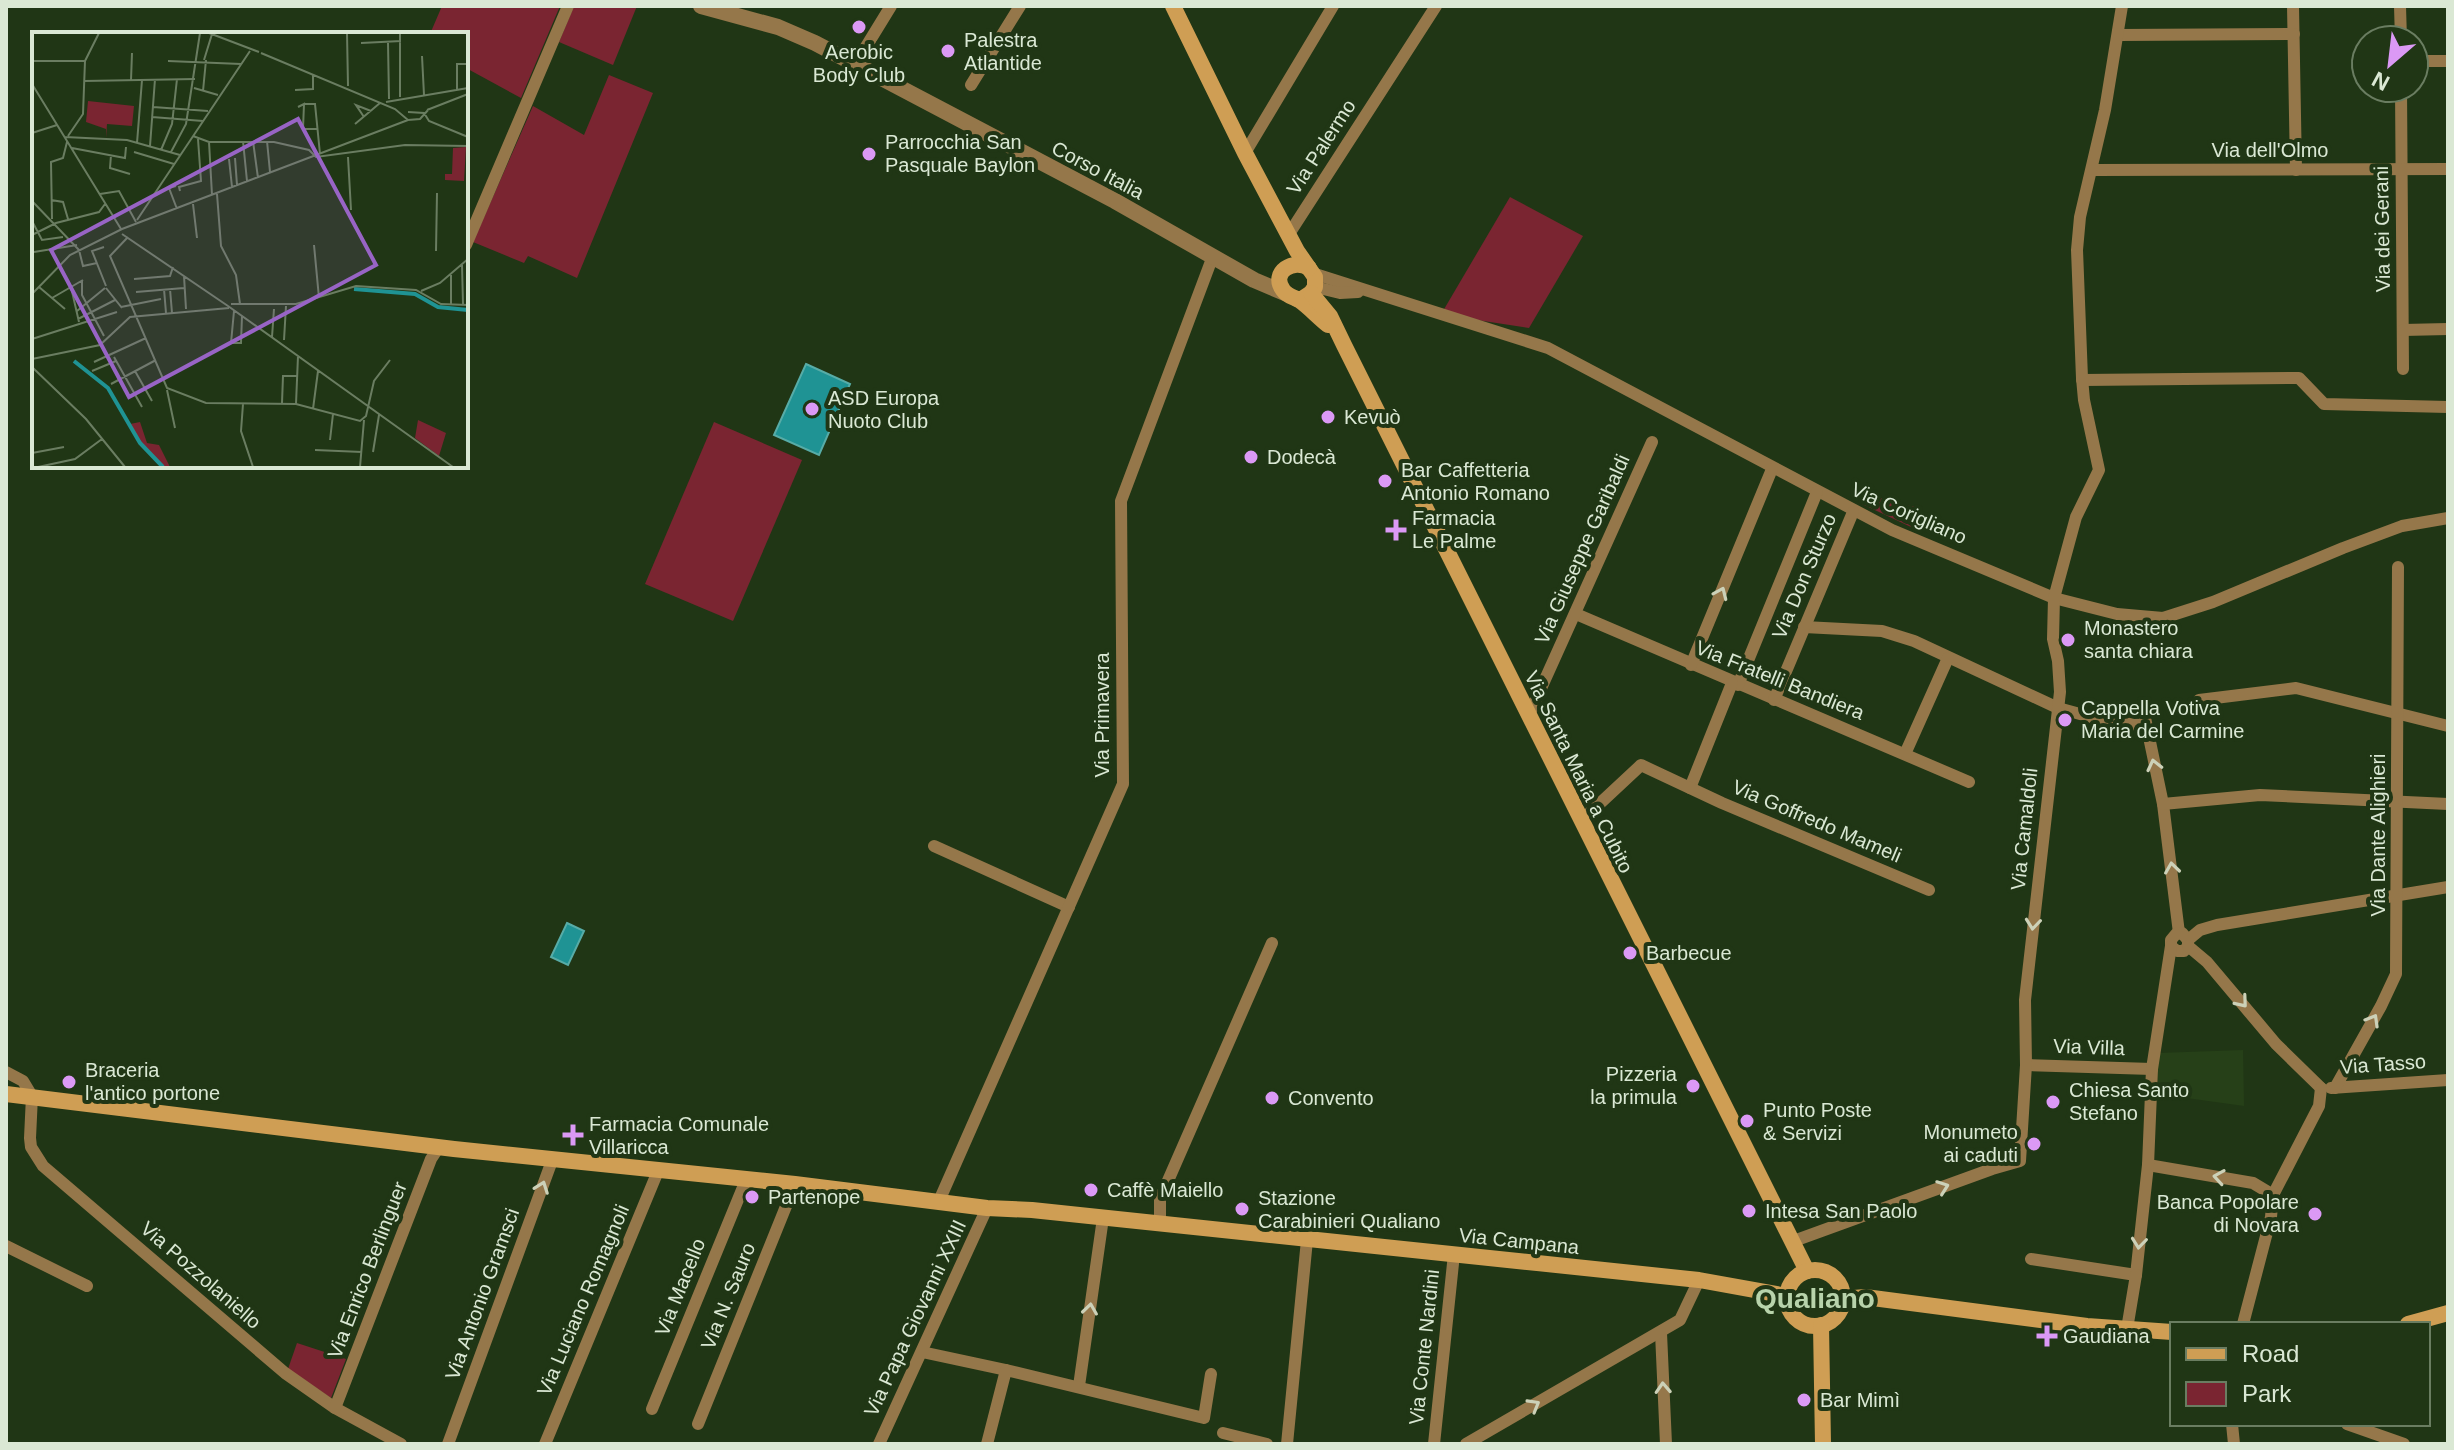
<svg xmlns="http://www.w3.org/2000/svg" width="2454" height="1450" font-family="Helvetica,sans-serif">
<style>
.built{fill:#264018}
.green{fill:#7a2531}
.water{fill:#1f9394;stroke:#57aca7;stroke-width:2}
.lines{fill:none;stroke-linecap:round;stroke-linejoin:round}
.minor{stroke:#95774a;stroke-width:12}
.tertiary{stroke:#95774a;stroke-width:16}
.secondary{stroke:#cf9e54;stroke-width:16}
.oneway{stroke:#ccd1b8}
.poi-dot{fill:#db99f5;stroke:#203615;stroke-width:3}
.labels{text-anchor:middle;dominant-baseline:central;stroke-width:8;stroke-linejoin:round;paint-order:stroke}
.poi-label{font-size:20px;fill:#dae8d4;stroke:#203615;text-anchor:start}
.street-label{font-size:20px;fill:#dae8d4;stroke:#203615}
.district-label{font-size:28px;font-weight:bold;fill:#b8d3ab;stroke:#203615}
.inset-river{fill:none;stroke:#1f9394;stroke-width:4}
.inset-road{fill:none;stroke:#6a7d61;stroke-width:2}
.view{fill:#9864c5;fill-opacity:0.15;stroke:#9864c5;stroke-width:4}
.inset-edge{fill:none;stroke:#dae8d4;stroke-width:4}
</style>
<rect width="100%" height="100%" fill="#203615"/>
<path class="built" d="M 2243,1050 L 2244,1106 L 2158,1094 L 2158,1053 Z"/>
<g class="green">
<path d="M 442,6 L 560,6 L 521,98 L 466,68 L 466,34 L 430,34 Z"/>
<path d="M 574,6 L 637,6 L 613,65 L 559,42 Z"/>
<path d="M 609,75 L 653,93 L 577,278 L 528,256 L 524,263 L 473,242 L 533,106 L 584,135 Z"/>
<path d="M 1510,197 L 1583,236 L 1529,328 L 1477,320 L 1443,311 Z"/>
<path d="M 714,422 L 802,460 L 733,621 L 645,584 Z"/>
<path d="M 1867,492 L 1887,501 L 1920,508 L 1911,527 L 1862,504 Z"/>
<path d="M 297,1343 L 346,1359 L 331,1398 L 288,1369 Z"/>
</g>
<g class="water">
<path d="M 806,364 L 850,384 L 819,455 L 774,435 Z"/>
<path d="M 567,923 L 584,931 L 568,965 L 551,957 Z"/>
</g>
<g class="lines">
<g class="minor">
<path d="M 2293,6 L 2296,170"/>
<path d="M 2400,6 L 2401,40"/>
<path d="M 2119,35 L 2294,34"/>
<path d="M 864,50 L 891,6"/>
<path d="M 2414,61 L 2448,61"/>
<path d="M 971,85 L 1020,6"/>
<path d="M 2401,88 L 2403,369"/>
<path d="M 1245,153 L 1333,6"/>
<path d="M 2093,170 L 2448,169"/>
<path d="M 1289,234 L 1436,6"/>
<path d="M 466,245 L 568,6"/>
<path d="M 1312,273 L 1548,348 L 1892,530 L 2054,598 L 2117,614 L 2163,618 L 2213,602 L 2343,548 L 2402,526 L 2448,518"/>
<path d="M 1315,287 L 1340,293 L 1358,292"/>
<path d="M 2403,330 L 2448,329"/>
<path d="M 2082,380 L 2299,378 L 2324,404 L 2448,407"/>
<path d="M 1576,614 L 1969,782"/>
<path d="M 1804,627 L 1882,631 L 1914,641 L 2058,708 L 2102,720 L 2146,726"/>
<path d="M 1691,665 L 1772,469"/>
<path d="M 1738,685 L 1817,492"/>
<path d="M 1774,700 L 1853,512"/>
<path d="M 2199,700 L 2296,688 L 2448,726"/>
<path d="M 2144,713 L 2163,804 L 2179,933"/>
<path d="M 1529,715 L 1652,442"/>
<path d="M 1905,754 L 1948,658"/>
<path d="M 1690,788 L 1732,683"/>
<path d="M 2163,804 L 2260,795 L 2448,804"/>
<path d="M 1581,821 L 1641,765 L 1722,803 L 1929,890"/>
<path d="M 934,846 L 1069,907"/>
<path d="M 2188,940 L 2182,933 L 2176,934 L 2171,940 L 2171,946 L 2177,951 L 2184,951 L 2188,946 L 2188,940 L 2200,930 L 2217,925 L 2448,887"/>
<path d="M 2188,946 L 2207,962 L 2276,1044 L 2321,1088"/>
<path d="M 2026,1065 L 2152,1069"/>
<path d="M 6,1072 L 23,1081 L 32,1096 L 30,1138 L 31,1147 L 43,1166 L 285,1373 L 335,1408 L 401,1444"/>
<path d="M 2331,1088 L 2448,1080"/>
<path d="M 2335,1088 L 2381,1006 L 2396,974 L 2398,567"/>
<path d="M 2148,1165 L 2253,1183 L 2273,1195 L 2271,1217 L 2243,1324"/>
<path d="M 2273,1195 L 2319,1106 L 2321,1088"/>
<path d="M 939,1201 L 1123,784 L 1121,501 L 1213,256"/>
<path d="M 1160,1224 L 1160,1199 L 1272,943"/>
<path d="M 1791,1242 L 1992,1169 L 2020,1161 L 2026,1065 L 2025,1000 L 2060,692 L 2058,661 L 2053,639 L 2054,598 L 2076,517 L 2099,470 L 2084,400 L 2082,378 L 2077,250 L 2080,217 L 2105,110 L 2122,6"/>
<path d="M 6,1246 L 87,1286"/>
<path d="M 2031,1259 L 2136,1275 L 2148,1165 L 2152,1069 L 2171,946"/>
<path d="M 2127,1329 L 2136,1275"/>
<path d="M 1661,1333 L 1666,1444"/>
<path d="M 922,1352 L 1006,1370"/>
<path d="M 1079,1386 L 1103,1218"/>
<path d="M 335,1408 L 431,1159 L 439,1147"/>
<path d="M 652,1409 L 746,1180"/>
<path d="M 698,1424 L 795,1184"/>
<path d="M 2232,1424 L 2234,1444"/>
<path d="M 2347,1424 L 2404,1444"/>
<path d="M 1223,1433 L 1267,1444"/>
<path d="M 448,1444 L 553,1158"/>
<path d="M 545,1444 L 658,1171"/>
<path d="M 879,1444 L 987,1208"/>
<path d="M 987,1444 L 1006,1370 L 1204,1418 L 1211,1374"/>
<path d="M 1287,1444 L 1307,1240"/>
<path d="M 1434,1444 L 1454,1254"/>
<path d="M 1466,1444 L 1680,1320 L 1699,1280"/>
</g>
<path class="tertiary" d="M 701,6 L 778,27 L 815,43 L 1115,201 L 1254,280 L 1287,294"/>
<g class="secondary">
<path d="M 1173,6 L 1245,153 L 1297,251 L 1315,277 L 1315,287 L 1311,293 L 1302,299 L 1297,299"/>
<path d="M 1309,268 C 1294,258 1270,272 1283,290 C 1287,296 1293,297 1299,300 C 1309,307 1318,317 1328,325"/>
<path d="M 1311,293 L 1330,316 L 1344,345 L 1807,1271"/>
<path d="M 6,1094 L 454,1149 L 795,1184 L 987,1208 L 1032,1210 L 1699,1280 L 1787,1296"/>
<circle cx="1815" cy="1298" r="28"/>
<path d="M 1843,1299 L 1865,1297 L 2087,1326 L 2172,1332"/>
<path d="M 2408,1324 L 2448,1313"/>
<path d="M 1821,1325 L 1823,1444"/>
</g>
</g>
<defs><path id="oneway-chevron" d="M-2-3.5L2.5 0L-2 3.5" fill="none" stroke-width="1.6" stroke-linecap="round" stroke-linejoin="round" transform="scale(2)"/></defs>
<g class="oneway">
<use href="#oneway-chevron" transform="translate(1721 593) rotate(-66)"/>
<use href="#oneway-chevron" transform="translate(2154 765) rotate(-103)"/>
<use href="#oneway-chevron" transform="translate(2172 868) rotate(-98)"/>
<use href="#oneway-chevron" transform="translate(2033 924) rotate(96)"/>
<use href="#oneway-chevron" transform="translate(2242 1002) rotate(50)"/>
<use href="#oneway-chevron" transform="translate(2373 1020) rotate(-60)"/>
<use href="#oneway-chevron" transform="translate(2219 1177) rotate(-171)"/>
<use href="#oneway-chevron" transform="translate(542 1187) rotate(-70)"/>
<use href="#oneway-chevron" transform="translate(1943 1187) rotate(-20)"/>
<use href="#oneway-chevron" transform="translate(2139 1243) rotate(96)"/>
<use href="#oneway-chevron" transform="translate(1090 1309) rotate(-82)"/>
<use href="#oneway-chevron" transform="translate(1663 1388) rotate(-93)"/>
<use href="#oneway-chevron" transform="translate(1534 1405) rotate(-30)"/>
</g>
<g class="poi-dot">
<circle cx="859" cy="27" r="8"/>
<circle cx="948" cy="51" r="8"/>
<circle cx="869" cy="154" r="8"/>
<circle cx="812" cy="409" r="8"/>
<circle cx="1328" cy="417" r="8"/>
<circle cx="1251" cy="457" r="8"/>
<circle cx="1385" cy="481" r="8"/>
<path d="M1392 518h8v8h8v8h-8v8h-8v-8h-8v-8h8z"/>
<circle cx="2068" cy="640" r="8"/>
<circle cx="2065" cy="720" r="8"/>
<circle cx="1630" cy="953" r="8"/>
<circle cx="69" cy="1082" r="8"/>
<circle cx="1693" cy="1086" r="8"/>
<circle cx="1272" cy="1098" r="8"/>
<circle cx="2053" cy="1102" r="8"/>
<circle cx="1747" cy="1121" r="8"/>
<path d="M569 1123h8v8h8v8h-8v8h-8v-8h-8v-8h8z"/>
<circle cx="2034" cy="1144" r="8"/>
<circle cx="1091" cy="1190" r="8"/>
<circle cx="752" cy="1197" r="8"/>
<circle cx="1242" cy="1209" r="8"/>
<circle cx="1749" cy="1211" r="8"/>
<circle cx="2315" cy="1214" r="8"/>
<path d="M2043 1324h8v8h8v8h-8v8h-8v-8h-8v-8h8z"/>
<circle cx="1804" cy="1400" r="8"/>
</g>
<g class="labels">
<g class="poi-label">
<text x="964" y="40">Palestra<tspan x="964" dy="23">Atlantide</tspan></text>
<text x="859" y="52" text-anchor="middle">Aerobic<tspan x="859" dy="23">Body Club</tspan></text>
<text x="885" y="142">Parrocchia San<tspan x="885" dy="23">Pasquale Baylon</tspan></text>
<text x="828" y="398">ASD Europa<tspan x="828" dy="23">Nuoto Club</tspan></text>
<text x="1344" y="417">Kevuò</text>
<text x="1267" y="457">Dodecà</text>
<text x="1401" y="470">Bar Caffetteria<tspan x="1401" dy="23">Antonio Romano</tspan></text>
<text x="1412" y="518">Farmacia<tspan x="1412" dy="23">Le Palme</tspan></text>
<text x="2084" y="628">Monastero<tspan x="2084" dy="23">santa chiara</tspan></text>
<text x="2081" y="708">Cappella Votiva<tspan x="2081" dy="23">Maria del Carmine</tspan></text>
<text x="1646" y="953">Barbecue</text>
<text x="85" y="1070">Braceria<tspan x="85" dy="23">l'antico portone</tspan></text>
<text x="1677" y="1074" text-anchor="end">Pizzeria<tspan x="1677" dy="23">la primula</tspan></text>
<text x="2069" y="1090">Chiesa Santo<tspan x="2069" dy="23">Stefano</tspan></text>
<text x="1288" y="1098">Convento</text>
<text x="1763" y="1110">Punto Poste<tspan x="1763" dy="23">&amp; Servizi</tspan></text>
<text x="589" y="1124">Farmacia Comunale<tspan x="589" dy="23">Villaricca</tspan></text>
<text x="2018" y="1132" text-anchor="end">Monumeto<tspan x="2018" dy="23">ai caduti</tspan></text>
<text x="1107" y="1190">Caffè Maiello</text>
<text x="768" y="1197">Partenope</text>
<text x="1258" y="1198">Stazione<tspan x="1258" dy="23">Carabinieri Qualiano</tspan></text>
<text x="2299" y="1202" text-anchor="end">Banca Popolare<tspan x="2299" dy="23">di Novara</tspan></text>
<text x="1765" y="1211">Intesa San Paolo</text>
<text x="2063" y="1336">Gaudiana</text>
<text x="1820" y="1400">Bar Mimì</text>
</g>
<g class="street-label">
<text transform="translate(1321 147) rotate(-57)">Via Palermo</text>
<text x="2270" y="150">Via dell'Olmo</text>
<text transform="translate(1098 170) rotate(28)">Corso Italia</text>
<text transform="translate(2382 229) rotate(-91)">Via dei Gerani</text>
<text transform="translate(1909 513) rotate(24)">Via Corigliano</text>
<text transform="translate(1582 549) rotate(-66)">Via Giuseppe Garibaldi</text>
<text transform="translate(1804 576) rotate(-67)">Via Don Sturzo</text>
<text transform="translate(1780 680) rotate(22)">Via Fratelli Bandiera</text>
<text transform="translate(1102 715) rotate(-90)">Via Primavera</text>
<text transform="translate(1579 772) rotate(64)">Via Santa Maria a Cubito</text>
<text transform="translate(1817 821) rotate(23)">Via Goffredo Mameli</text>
<text transform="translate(2024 829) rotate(-84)">Via Camaldoli</text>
<text transform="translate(2378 835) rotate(-90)">Via Dante Alighieri</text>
<text transform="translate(2089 1047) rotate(2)">Via Villa</text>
<text transform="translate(2383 1064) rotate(-4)">Via Tasso</text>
<text transform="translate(1519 1241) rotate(6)">Via Campana</text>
<text transform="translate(367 1270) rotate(-69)">Via Enrico Berlinguer</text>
<text transform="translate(201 1275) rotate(41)">Via Pozzolaniello</text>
<text transform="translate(680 1287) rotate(-68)">Via Macello</text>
<text transform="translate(482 1294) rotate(-70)">Via Antonio Gramsci</text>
<text transform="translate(728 1296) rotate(-68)">Via N. Sauro</text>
<text transform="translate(583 1300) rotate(-67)">Via Luciano Romagnoli</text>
<text transform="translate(915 1318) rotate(-65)">Via Papa Giovanni XXIII</text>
<text transform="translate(1424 1347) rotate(-84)">Via Conte Nardini</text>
</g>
<g class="district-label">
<text x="1815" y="1298">Qualiano</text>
</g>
</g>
<g transform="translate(32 32)">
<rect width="436" height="436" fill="#203615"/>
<path d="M 56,69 L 102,74 L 100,94 L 75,92 L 74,106 L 74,97 L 54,90 ZM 434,115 L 432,149 L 413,148 L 413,142 L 420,142 L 421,116 ZM 386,388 L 414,401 L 407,424 L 383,406 ZM 108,390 L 115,411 L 127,413 L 138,435 L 132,435 L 109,411 L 98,392 Z" fill="#7a2531"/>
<path class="inset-river" d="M 322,257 L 383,262 L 406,275 L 436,278M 42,329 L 76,356 L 108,411 L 131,435"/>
<path class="inset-road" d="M 177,1 L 227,20M 315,1 L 316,54M 368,1 L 368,65M 329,11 L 369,9M 356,11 L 357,67M 229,21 L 363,77 L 376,88 L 388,87 L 397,77M 390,24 L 392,63M 172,28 L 180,2M 0,29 L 53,29M 136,29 L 209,32M 99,48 L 100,21M 52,49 L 163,47M 0,52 L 89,197M 162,56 L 186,63M 263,58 L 281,57 L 281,43M 171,59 L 174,28M 425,59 L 425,32 L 436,32M 354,70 L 436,56M 272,72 L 283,72 L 288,122M 121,75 L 176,79M 266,75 L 272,72 L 271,97 L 286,97M 395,78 L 436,62M 376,80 L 392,81 L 397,89 L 436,105M 120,85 L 171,89M 332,85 L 324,73 L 339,79M 323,92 L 348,71M 0,101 L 25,93M 36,104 L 51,82 L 53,29 L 67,1M 161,104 L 177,110 L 242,110 L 277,118 L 284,125 L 373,113 L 436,114M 33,105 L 95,108 L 148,123M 211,109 L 215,149M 221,109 L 226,146M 235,109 L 238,140M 177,110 L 180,163M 105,111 L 110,48M 118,114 L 123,47M 40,116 L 93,126 L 94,115M 129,118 L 140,92 L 145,47M 102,120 L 142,132M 139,120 L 154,92 L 168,1M 79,123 L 78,136 L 98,142M 316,125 L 319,178M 203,126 L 205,153M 197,127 L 200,155M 144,154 L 137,156 L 145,177M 148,159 L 147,155 L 169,149 L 166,107M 68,162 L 87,159 L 104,190M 185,162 L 189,214 L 204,243 L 208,272M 19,168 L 31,170 L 36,187M 0,169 L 47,218M 161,172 L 165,206M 20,187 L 19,130 L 31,126 L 35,110M 105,188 L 218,19M 0,189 L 10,208 L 31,205M 90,202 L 196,274M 0,203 L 24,191 L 67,180 L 73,172M 96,205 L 78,224 L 135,356 L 174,371 L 264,372 L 328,389 L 334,384 L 342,349 L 358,328M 282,213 L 287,266M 72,215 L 60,219 L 74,254M 47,218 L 51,234 L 65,231M 404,219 L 405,161M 2,220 L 45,213M 430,233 L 431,272M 419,243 L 419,272M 152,244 L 154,277M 102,247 L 138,244 L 141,235M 50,249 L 50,263 L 72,304M 7,255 L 33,277M 39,255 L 47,290M 74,256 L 90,276M 132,257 L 134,281M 138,257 L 140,281M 389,259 L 408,251 L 436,227M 104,260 L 152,256M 0,262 L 38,223 L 90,197 L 376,88M 20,266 L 51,248M 199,272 L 264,272 L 324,254 L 384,258 L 409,272 L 436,273M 196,274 L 421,435M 89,275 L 129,267M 45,279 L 73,256M 202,279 L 199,311 L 209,311 L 210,284M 46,287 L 83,268M 240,305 L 242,277M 0,307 L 85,280M 252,308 L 254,274M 82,325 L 110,375M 0,327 L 68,313 L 98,285 L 197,276M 62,330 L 114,306M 0,335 L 54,387 L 93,435M 60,339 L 84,329M 103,339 L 120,369M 79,352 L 124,328M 135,358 L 143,396M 250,371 L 251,344 L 265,344M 211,372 L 209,399 L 221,435M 264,372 L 266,324M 281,377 L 286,339M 298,408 L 301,382M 283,418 L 330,420M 341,420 L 347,383M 0,421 L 32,415M 6,435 L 43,427 L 70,407M 328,435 L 332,388"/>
<path class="view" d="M 266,87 L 344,233 L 97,365 L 19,218 Z"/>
<rect width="436" height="436" class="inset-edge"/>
</g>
<rect width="2454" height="1450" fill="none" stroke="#dae8d4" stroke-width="16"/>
<rect x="2170" y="1322" width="260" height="104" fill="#203615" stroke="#6a7d61" stroke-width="2"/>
<rect x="2186" y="1348" width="40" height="12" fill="#cf9e54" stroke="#6a7d61" stroke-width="2"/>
<text x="2242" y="1362" font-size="24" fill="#dae8d4">Road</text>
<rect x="2186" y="1382" width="40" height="24" fill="#7a2531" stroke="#6a7d61" stroke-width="2"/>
<text x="2242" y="1402" font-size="24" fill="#dae8d4">Park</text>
<g transform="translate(2390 64) rotate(208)"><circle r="38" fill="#203615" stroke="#6a7d61" stroke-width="2"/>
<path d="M0-6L14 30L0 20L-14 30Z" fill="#db99f5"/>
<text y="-12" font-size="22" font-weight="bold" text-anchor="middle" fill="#dae8d4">N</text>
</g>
</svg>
